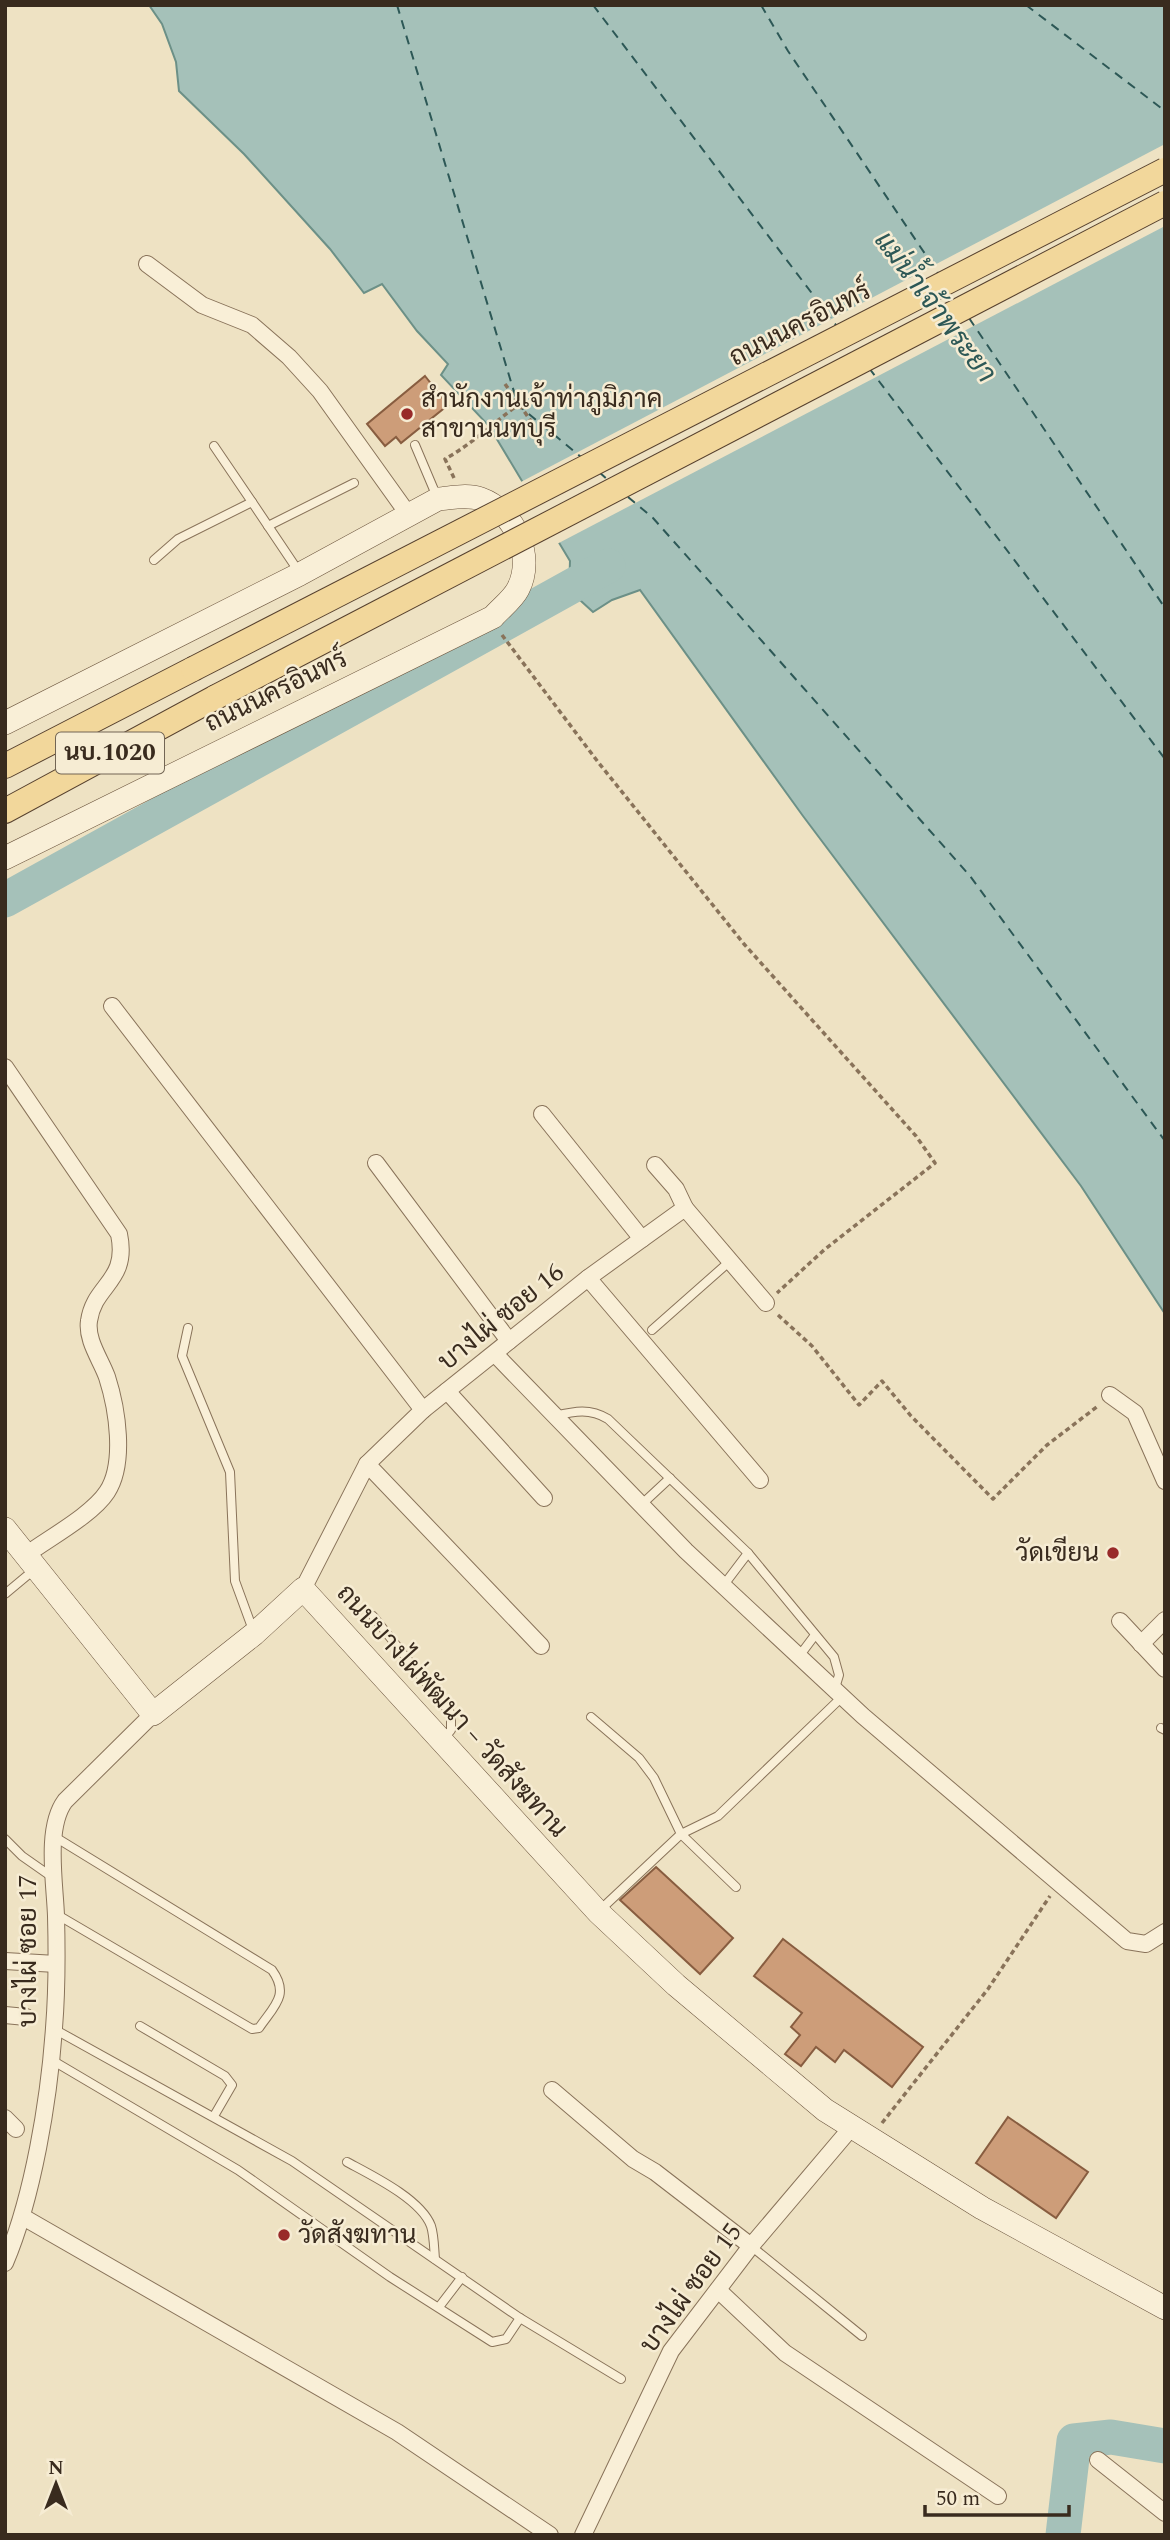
<svg xmlns="http://www.w3.org/2000/svg" width="1170" height="2540" font-family="Spectral,Sarabun,serif">
<style>
.water{fill:#a5c1b9;stroke:#6c9087;stroke-width:2}
.pier{fill:#eee2c3}
.lines{fill:none;stroke-linecap:round;stroke-linejoin:round}
.river{stroke:#a5c1b9;stroke-width:35}
.ferry{stroke:#2d5856;stroke-width:2;stroke-dasharray:9 7;stroke-linecap:butt}
.building{fill:#cd9d79;stroke:#885d40;stroke-width:2}
.lane-casing{stroke:#89735a;stroke-width:10}
.street-casing{stroke:#89735a;stroke-width:18}
.secondary-casing{stroke:#6b543d;stroke-width:24}
.primary-casing{stroke:#57412e;stroke-width:26}
.path{stroke:#89735a;stroke-width:3.5;stroke-dasharray:5 3.5;stroke-linecap:butt}
.lane{stroke:#f9efd7;stroke-width:8}
.street{stroke:#f9efd7;stroke-width:16}
.secondary{stroke:#f9efd7;stroke-width:23}
.primary{stroke:#f2d79b;stroke-width:24}
.primary-bridge-casing{stroke:#57412e;stroke-width:26;stroke-linecap:butt}
.primary-bridge{stroke:#f2d79b;stroke-width:24}
.poi-dot{fill:#982a29;stroke:#f6ecd3;stroke-width:2.5}
.labels{text-anchor:middle;dominant-baseline:central;stroke-width:5;stroke-linejoin:round;paint-order:stroke}
.shield{fill:#f6ecd3;stroke:#726554;stroke-width:2}
.shield-label{font-size:24px;font-weight:bold;fill:#392b1e}
.street-label{font-size:26px;fill:#392b1e;stroke:#f6ecd3}
.poi-label{font-size:26px;fill:#392b1e;stroke:#f6ecd3;text-anchor:start}
.water-label{font-size:28px;font-style:italic;fill:#2d5856;stroke:#f6ecd3}
</style>
<rect width="100%" height="100%" fill="#eee2c3"/>
<path class="water" d="M 149,5 L 1165,5 L 1165,1314 L 1081,1186 L 803,816 L 640,590 L 612,600 L 593,612 L 569,590 L 570,561 L 489,426 L 441,375 L 448,364 L 417,331 L 382,284 L 364,293 L 330,249 L 244,154 L 179,91 L 176,62 L 162,24 Z"/>
<path class="pier" d="M 1165,144 L 1165,226 L 555,545 L 517,484 Z"/>
<g class="lines">
<g class="river">
<path d="M 5,900 L 608,566"/>
<path d="M 1063,2535 L 1074,2441 L 1111,2437 L 1165,2446"/>
</g>
<g class="ferry">
<path d="M 397,5 L 518,405 L 581,457"/>
<path d="M 593,5 L 836,325"/>
<path d="M 761,5 L 788,51 L 938,273"/>
<path d="M 1026,5 L 1165,111"/>
<path d="M 969,318 L 1165,608"/>
<path d="M 869,368 L 1165,759"/>
<path d="M 599,472 L 608,480"/>
<path d="M 628,497 L 653,518 L 970,876 L 1165,1141"/>
</g>
</g>
<g class="building">
<path d="M 425,376 L 448,405 L 401,443 L 396,437 L 385,446 L 367,424 Z"/>
<path d="M 656,1867 L 733,1938 L 700,1974 L 620,1900 Z"/>
<path d="M 783,1939 L 923,2047 L 892,2087 L 844,2050 L 835,2062 L 816,2047 L 801,2066 L 785,2054 L 800,2035 L 791,2027 L 802,2013 L 754,1976 Z"/>
<path d="M 1008,2117 L 1088,2172 L 1056,2218 L 976,2163 Z"/>
</g>
<g class="lines">
<defs>
<g id="lane">
<path d="M 415,445 L 437,497"/>
<path d="M 214,446 L 252,502"/>
<path d="M 268,526 L 354,483"/>
<path d="M 154,560 L 178,539 L 252,502 L 299,572"/>
<path d="M 188,1328 L 182,1356 L 230,1472 L 235,1581 L 253,1630"/>
<path d="M 652,1330 L 729,1262"/>
<path d="M 555,1416 C 575,1411 590,1408 608,1419 L 748,1553 L 834,1657 L 839,1675 L 835,1688"/>
<path d="M 641,1505 L 670,1478"/>
<path d="M 723,1586 L 748,1553"/>
<path d="M 5,1594 L 35,1569"/>
<path d="M 373,1616 L 451,1714 L 451,1730 L 443,1740"/>
<path d="M 800,1655 L 815,1635"/>
<path d="M 591,1717 L 639,1758 L 654,1778 L 681,1834 L 599,1911"/>
<path d="M 1161,1728 L 1165,1730"/>
<path d="M 55,1837 L 272,1970 C 290,1995 274,2006 259,2028 L 252,2029 L 56,1914"/>
<path d="M 5,1839 L 22,1856 L 52,1877"/>
<path d="M 736,1887 L 681,1834 L 718,1816 L 842,1697"/>
<path d="M 140,2026 L 225,2076 L 232,2085 L 214,2116"/>
<path d="M 54,2029 L 292,2161 L 520,2318 L 621,2379"/>
<path d="M 50,2059 L 238,2170 L 390,2277 L 492,2342 L 506,2339 L 520,2318"/>
<path d="M 347,2162 C 371,2175 421,2199 431,2226 C 434,2235 434,2248 435,2259"/>
<path d="M 751,2246 L 862,2336"/>
<path d="M 439,2307 L 462,2277"/>
</g>
<g id="street">
<path d="M 147,264 L 202,305 L 252,325 L 289,357 L 320,391 L 408,514"/>
<path d="M 112,1006 L 423,1410"/>
<path d="M 5,1067 L 119,1234 C 129,1282 94,1284 89,1321 C 86,1340 101,1360 107,1377 C 117,1408 126,1463 107,1492 C 92,1515 49,1538 26,1555"/>
<path d="M 542,1114 L 642,1239"/>
<path d="M 376,1163 L 509,1341"/>
<path d="M 655,1165 L 676,1189 L 685,1208"/>
<path d="M 588,1278 L 760,1480"/>
<path d="M 495,1354 L 686,1551 L 863,1716 L 1127,1941 L 1146,1944 L 1165,1932"/>
<path d="M 447,1391 L 544,1498"/>
<path d="M 1110,1395 L 1135,1413 L 1165,1481"/>
<path d="M 367,1464 L 541,1646"/>
<path d="M 303,1589 L 367,1464 L 423,1410 L 588,1278 L 685,1208 L 766,1303"/>
<path d="M 1120,1621 L 1165,1669"/>
<path d="M 1141,1644 L 1165,1620"/>
<path d="M 5,1961 L 56,1964"/>
<path d="M 5,2015 L 26,2017"/>
<path d="M 552,2090 L 633,2159 L 655,2172 L 751,2246"/>
<path d="M 5,2118 L 16,2129"/>
<path d="M 23,2217 L 397,2432 L 550,2535"/>
<path d="M 5,2263 C 33,2197 49,2100 54,2028 C 57,1991 57,1953 56,1916 C 55,1884 45,1828 65,1801 L 153,1714"/>
<path d="M 718,2290 L 785,2353 L 998,2496"/>
<path d="M 1098,2460 L 1165,2513"/>
<path d="M 583,2535 L 671,2351 L 751,2246 L 851,2128"/>
</g>
<g id="secondary">
<path d="M 5,723 L 300,574 L 438,499 C 452,498 467,494 481,499 C 514,511 535,556 518,589 C 513,599 501,608 493,617 L 5,858"/>
<path d="M 5,1529 L 153,1714 L 254,1634 L 303,1589 L 598,1912 L 676,1985 L 825,2110 L 982,2208 L 1165,2308"/>
</g>
<g id="primary">
<path d="M 5,766 L 193,669"/>
<path d="M 5,811 L 216,697"/>
</g>
</defs>
<use href="#lane" class="lane-casing"/>
<use href="#street" class="street-casing"/>
<use href="#secondary" class="secondary-casing"/>
<use href="#primary" class="primary-casing"/>
<g class="path">
<path d="M 505,384 L 533,424"/>
<path d="M 454,478 L 445,459 C 472,444 493,423 518,405"/>
<path d="M 502,635 L 598,762 L 744,944 L 916,1136 L 935,1163 L 824,1250 L 777,1293"/>
<path d="M 778,1315 L 812,1346 L 859,1405 L 882,1381 L 911,1416 L 993,1499 L 1047,1445 L 1098,1406"/>
<path d="M 882,2123 L 988,1989 L 1050,1896"/>
</g>
<use href="#lane" class="lane"/>
<use href="#street" class="street"/>
<use href="#secondary" class="secondary"/>
<use href="#primary" class="primary"/>
<defs>
<g id="primary-bridge">
<path d="M 193,669 L 1165,170"/>
<path d="M 216,697 L 1165,203"/>
</g>
</defs>
<use href="#primary-bridge" class="primary-bridge-casing"/>
<use href="#primary-bridge" class="primary-bridge"/>
</g>
<g class="poi-dot">
<circle cx="407" cy="414" r="7"/>
<circle cx="1113" cy="1553" r="7"/>
<circle cx="284" cy="2235" r="7"/>
</g>
<g class="labels">
<rect class="shield" x="56" y="732.5" width="108" height="41" rx="5"/>
<g class="shield-label">
<text x="110" y="753">นบ.1020</text>
</g>
<g class="street-label">
<text transform="translate(800 324) rotate(-27)">ถนนนครอินทร์</text>
<text transform="translate(276 691) rotate(-26)">ถนนนครอินทร์</text>
<text transform="translate(501 1317) rotate(-39)">บางไผ่ ซอย 16</text>
<text transform="translate(452 1711) rotate(48)">ถนนบางไผ่พัฒนา – วัดสังฆทาน</text>
<text transform="translate(28 1951) rotate(-90)">บางไผ่ ซอย 17</text>
<text transform="translate(691 2288) rotate(-54)">บางไผ่ ซอย 15</text>
</g>
<g class="poi-label">
<text x="421" y="399">สำนักงานเจ้าท่าภูมิภาค<tspan x="421" dy="30">สาขานนทบุรี</tspan></text>
<text x="1099" y="1553" text-anchor="end">วัดเขียน</text>
<text x="298" y="2235">วัดสังฆทาน</text>
</g>
<g class="water-label">
<text transform="translate(935 307) rotate(53)">แม่น้ำเจ้าพระยา</text>
</g>
</g>
<rect width="1170" height="2540" fill="none" stroke="#392b1e" stroke-width="14"/>
<g transform="translate(56 2484)" stroke="#f6ecd3" stroke-width="5" paint-order="stroke">
<path d="M0-5L12 26L0 18L-12 26Z" fill="#392b1e"/>
<text y="-10" font-size="19" font-weight="bold" text-anchor="middle" fill="#392b1e">N</text>
</g>
<path d="M925 2505v10h144v-10" fill="none" stroke="#392b1e" stroke-width="3.5"/>
<text x="936" y="2505" font-size="21" fill="#392b1e" stroke="#f6ecd3" stroke-width="5" paint-order="stroke">50 m</text>
</svg>
